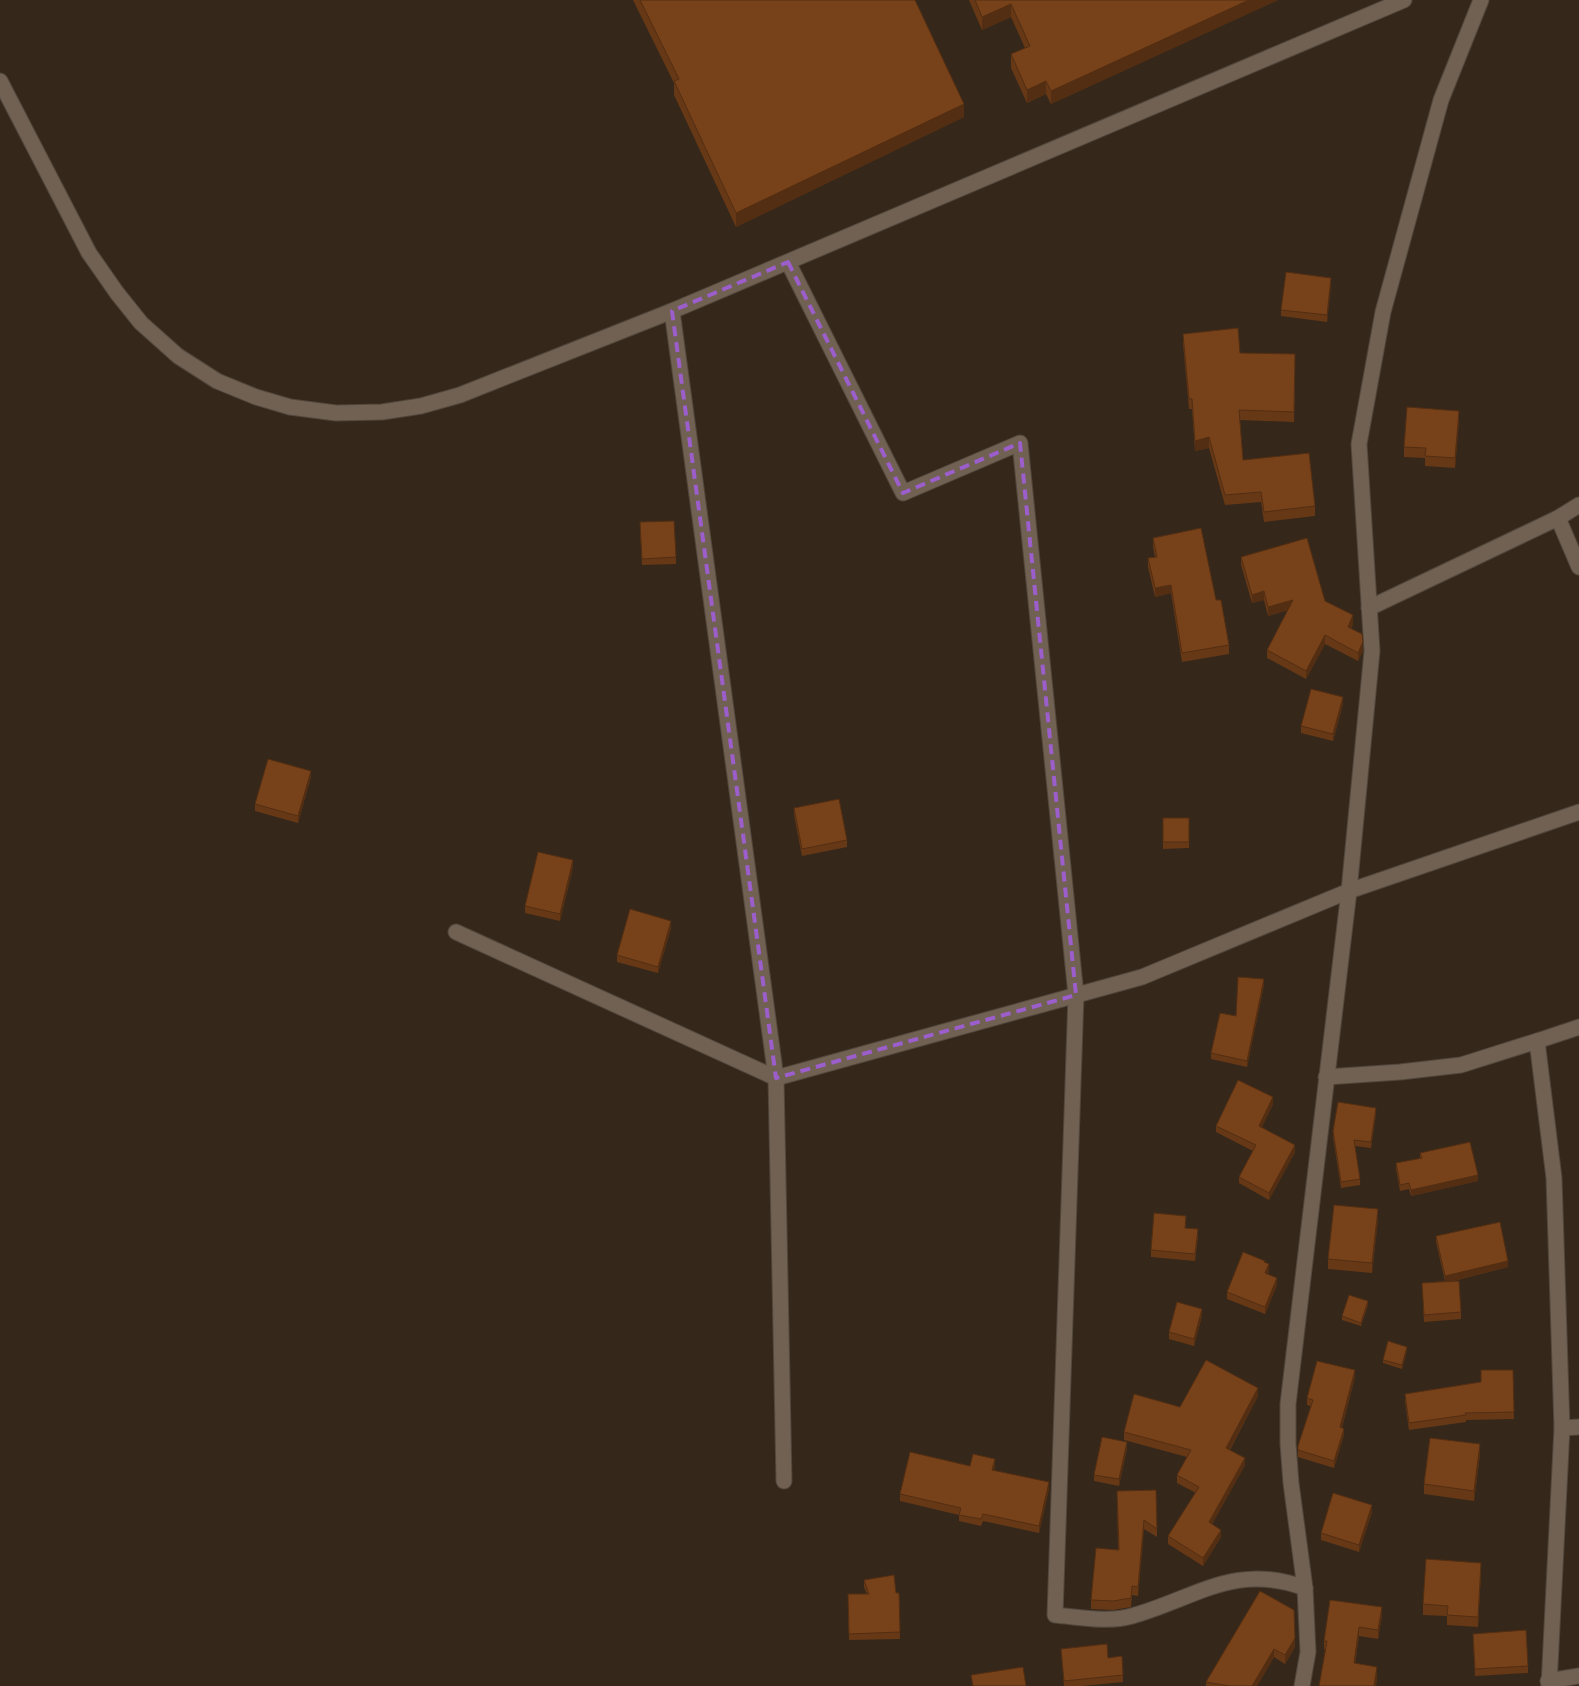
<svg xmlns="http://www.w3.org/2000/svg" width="1579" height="1686" font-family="Mulish,sans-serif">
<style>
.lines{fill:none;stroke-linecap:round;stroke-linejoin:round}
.street-casing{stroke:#52473c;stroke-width:17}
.street{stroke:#706152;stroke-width:15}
.wall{fill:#663816}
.shaded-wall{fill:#532e12}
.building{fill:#77411a;stroke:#532e12}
.marked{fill:none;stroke:#9b5eca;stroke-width:4;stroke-dasharray:10 6;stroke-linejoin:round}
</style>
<rect width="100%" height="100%" fill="#35281b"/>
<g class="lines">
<defs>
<g id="street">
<path d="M 0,81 L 89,253 L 117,293 L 141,323 L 178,356 L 217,381 L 256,397 L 290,407 L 336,413 L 382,412 L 421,406 L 460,395 L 672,311 L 1404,0"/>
<path d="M 788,262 L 903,493 L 1020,443 L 1076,995 L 1055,1615 C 1079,1617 1108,1623 1132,1616 C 1196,1598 1235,1562 1305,1588"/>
<path d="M 672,311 L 776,1078 L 784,1481"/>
<path d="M 1558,518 L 1579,567"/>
<path d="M 1369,608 L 1558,518 L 1579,505"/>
<path d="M 456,932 L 776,1078 L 1142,977 L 1349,891 L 1579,812"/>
<path d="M 1537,1041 L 1579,1027"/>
<path d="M 1326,1077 L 1400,1072 L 1461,1065 L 1537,1041 L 1554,1178 L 1562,1428 L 1549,1686"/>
<path d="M 1562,1428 L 1579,1427"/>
<path d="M 1548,1681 L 1579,1676"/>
<path d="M 1302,1686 L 1308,1652 L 1305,1588 L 1291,1483 L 1288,1444 L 1288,1404 L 1349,891 L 1372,651 L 1359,444 L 1383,312 L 1441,100 L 1481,0"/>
</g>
</defs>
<use href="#street" class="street-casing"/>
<use href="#street" class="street"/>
</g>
<g class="wall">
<path d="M 633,0 L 915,0 L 964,117 L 736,227 L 674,95 L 674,83 Z"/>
<path d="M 969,0 L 1278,0 L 1051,104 L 1046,94 L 1027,103 L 1011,68 L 1011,54 L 1025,48 L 1011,17 L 982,30 Z"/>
<path d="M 1331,285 L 1327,322 L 1281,316 L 1281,310 Z"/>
<path d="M 1183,334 L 1240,353 L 1295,354 L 1294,422 L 1240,420 L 1243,460 L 1315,506 L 1315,516 L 1264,522 L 1261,502 L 1225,505 L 1209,448 L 1195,451 L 1192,409 L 1189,409 L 1183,344 Z"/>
<path d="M 1459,421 L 1455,468 L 1425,466 L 1425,458 L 1404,457 L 1404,447 Z"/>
<path d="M 640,529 L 676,557 L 676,564 L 642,565 Z"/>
<path d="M 1153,538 L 1216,600 L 1229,645 L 1229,654 L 1182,662 L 1171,593 L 1155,597 L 1148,567 L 1148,558 L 1155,557 L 1153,547 Z"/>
<path d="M 1241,557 L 1325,601 L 1353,624 L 1351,629 L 1363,651 L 1358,661 L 1325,644 L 1306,679 L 1267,658 L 1267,650 L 1288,610 L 1268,616 L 1264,600 L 1252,603 L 1241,565 Z"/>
<path d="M 1343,704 L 1333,741 L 1301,733 L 1301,726 Z"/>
<path d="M 311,777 L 298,823 L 255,811 L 255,804 Z"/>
<path d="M 794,808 L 847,840 L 847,847 L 802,856 L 794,815 Z"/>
<path d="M 1163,818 L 1189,818 L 1189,848 L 1163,849 Z"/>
<path d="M 573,867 L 560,921 L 525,913 L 525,906 Z"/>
<path d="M 671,928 L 658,973 L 617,962 L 617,955 Z"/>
<path d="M 1264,985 L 1247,1067 L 1211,1059 L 1211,1053 L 1236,1016 Z"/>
<path d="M 1273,1104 L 1262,1127 L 1295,1152 L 1269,1200 L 1239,1183 L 1239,1177 L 1253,1151 L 1216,1132 L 1216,1126 Z"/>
<path d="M 1376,1114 L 1371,1148 L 1355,1146 L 1360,1179 L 1360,1185 L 1341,1188 L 1333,1137 L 1333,1131 Z"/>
<path d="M 1420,1153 L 1478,1181 L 1411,1196 L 1409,1189 L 1400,1191 L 1396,1169 L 1396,1163 L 1420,1159 Z"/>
<path d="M 1378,1219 L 1372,1273 L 1328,1269 L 1328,1259 Z"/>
<path d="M 1186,1222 L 1185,1228 L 1198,1236 L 1195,1261 L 1151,1257 L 1151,1250 Z"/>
<path d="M 1436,1236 L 1508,1267 L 1454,1281 L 1461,1312 L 1461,1319 L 1424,1322 L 1422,1283 L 1445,1281 L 1436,1242 Z"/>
<path d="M 1269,1271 L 1268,1274 L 1277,1285 L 1265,1314 L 1227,1299 L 1227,1292 Z"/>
<path d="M 1368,1305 L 1361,1326 L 1342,1320 L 1342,1316 Z"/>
<path d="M 1202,1316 L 1194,1346 L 1169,1339 L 1169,1332 Z"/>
<path d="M 1407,1350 L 1402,1369 L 1383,1363 L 1383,1360 Z"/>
<path d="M 1513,1370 L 1514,1419 L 1466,1420 L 1466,1422 L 1409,1430 L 1405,1401 L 1405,1394 L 1481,1382 Z"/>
<path d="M 1355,1377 L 1342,1428 L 1344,1435 L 1334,1468 L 1298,1457 L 1298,1446 L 1311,1406 L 1307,1405 L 1307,1398 Z"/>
<path d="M 1258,1396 L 1230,1450 L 1245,1465 L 1212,1524 L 1221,1537 L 1203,1566 L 1168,1544 L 1168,1536 L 1196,1493 L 1177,1483 L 1177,1475 L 1187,1457 L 1124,1440 L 1124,1432 L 1180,1407 Z"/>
<path d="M 1127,1448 L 1119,1486 L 1094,1481 L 1094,1475 Z"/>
<path d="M 1480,1454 L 1474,1501 L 1424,1494 L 1424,1484 Z"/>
<path d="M 970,1466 L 995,1466 L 994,1470 L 1049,1489 L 1039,1533 L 983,1521 L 981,1526 L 959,1521 L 959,1515 L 900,1501 L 900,1494 Z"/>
<path d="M 1117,1491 L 1157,1529 L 1157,1537 L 1144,1529 L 1138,1596 L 1132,1595 L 1131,1607 L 1113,1610 L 1091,1609 L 1091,1600 L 1118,1550 Z"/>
<path d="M 1372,1512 L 1359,1552 L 1321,1540 L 1321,1533 Z"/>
<path d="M 1481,1573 L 1478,1627 L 1447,1625 L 1447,1616 L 1423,1615 L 1423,1604 Z"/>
<path d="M 864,1580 L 896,1593 L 899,1593 L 900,1639 L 849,1640 L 848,1594 L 867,1594 L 864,1587 Z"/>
<path d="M 1260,1591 L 1295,1647 L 1285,1664 L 1274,1657 L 1257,1686 L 1206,1686 L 1206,1682 Z"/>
<path d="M 1382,1615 L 1378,1639 L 1359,1636 L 1355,1663 L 1377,1676 L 1376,1686 L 1319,1686 L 1326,1650 L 1324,1649 L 1324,1641 Z"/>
<path d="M 1473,1640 L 1528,1666 L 1528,1673 L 1475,1676 Z"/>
<path d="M 1061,1649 L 1108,1658 L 1123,1675 L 1123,1682 L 1082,1686 L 1064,1686 Z"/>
</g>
<g class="shaded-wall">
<path d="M 1249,0 L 1278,0 L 1051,104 L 1051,91 Z"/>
<path d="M 1011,4 L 1011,17 L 982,30 L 982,17 Z"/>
<path d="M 1046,81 L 1046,94 L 1027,103 L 1027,90 Z"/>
<path d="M 964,104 L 964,117 L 736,227 L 736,213 Z"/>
<path d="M 1331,278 L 1331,285 L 1327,322 L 1327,315 Z"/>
<path d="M 1459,411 L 1459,421 L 1455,468 L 1455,458 Z"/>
<path d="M 1209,437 L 1209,448 L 1195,451 L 1195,441 Z"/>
<path d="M 1171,585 L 1171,593 L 1155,597 L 1155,588 Z"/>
<path d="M 1264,591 L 1264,600 L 1252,603 L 1252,595 Z"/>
<path d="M 1293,600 L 1293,608 L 1268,616 L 1268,607 Z"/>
<path d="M 1353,615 L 1353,624 L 1348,636 L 1348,627 Z"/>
<path d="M 1325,635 L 1325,644 L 1306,679 L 1306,671 Z"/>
<path d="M 1363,642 L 1363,651 L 1358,661 L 1358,653 Z"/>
<path d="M 1343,697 L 1343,704 L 1333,741 L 1333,734 Z"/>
<path d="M 311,771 L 311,777 L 298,823 L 298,816 Z"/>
<path d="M 573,860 L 573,867 L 560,921 L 560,914 Z"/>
<path d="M 671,921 L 671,928 L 658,973 L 658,967 Z"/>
<path d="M 1264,979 L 1264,985 L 1247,1067 L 1247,1061 Z"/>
<path d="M 1273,1097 L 1273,1104 L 1259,1133 L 1259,1126 Z"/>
<path d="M 1376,1108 L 1376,1114 L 1371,1148 L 1371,1142 Z"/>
<path d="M 1295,1145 L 1295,1152 L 1269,1200 L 1269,1193 Z"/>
<path d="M 1478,1175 L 1478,1181 L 1411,1196 L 1411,1190 Z"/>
<path d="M 1378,1209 L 1378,1219 L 1372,1273 L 1372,1263 Z"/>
<path d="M 1508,1261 L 1508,1267 L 1445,1283 L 1445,1276 Z"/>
<path d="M 1269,1264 L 1269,1271 L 1265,1280 L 1265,1273 Z"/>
<path d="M 1277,1278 L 1277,1285 L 1265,1314 L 1265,1307 Z"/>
<path d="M 1368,1301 L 1368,1305 L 1361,1326 L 1361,1323 Z"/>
<path d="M 1202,1309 L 1202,1316 L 1194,1346 L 1194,1339 Z"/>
<path d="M 1407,1347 L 1407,1350 L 1402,1369 L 1402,1365 Z"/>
<path d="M 1355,1370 L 1355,1377 L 1340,1434 L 1340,1427 Z"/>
<path d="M 1258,1388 L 1258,1396 L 1226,1456 L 1226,1448 Z"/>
<path d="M 1344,1429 L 1344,1435 L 1334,1468 L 1334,1461 Z"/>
<path d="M 1127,1442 L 1127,1448 L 1119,1486 L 1119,1479 Z"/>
<path d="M 1480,1444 L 1480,1454 L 1474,1501 L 1474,1491 Z"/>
<path d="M 1245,1458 L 1245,1465 L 1209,1530 L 1209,1522 Z"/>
<path d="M 995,1459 L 995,1466 L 992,1477 L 992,1470 Z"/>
<path d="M 1049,1482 L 1049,1489 L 1039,1533 L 1039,1526 Z"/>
<path d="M 1372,1505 L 1372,1512 L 1359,1552 L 1359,1545 Z"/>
<path d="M 1144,1520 L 1144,1529 L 1138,1596 L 1138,1587 Z"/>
<path d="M 1221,1530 L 1221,1537 L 1203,1566 L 1203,1558 Z"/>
<path d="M 1481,1563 L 1481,1573 L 1478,1627 L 1478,1617 Z"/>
<path d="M 1382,1607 L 1382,1615 L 1378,1639 L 1378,1630 Z"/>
<path d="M 1359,1627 L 1359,1636 L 1354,1672 L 1354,1663 Z"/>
<path d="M 1295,1638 L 1295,1647 L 1285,1664 L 1285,1655 Z"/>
<path d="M 1274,1649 L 1274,1657 L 1257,1686 L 1252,1686 Z"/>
<path d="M 1377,1667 L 1377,1676 L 1376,1686 L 1374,1686 Z"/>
</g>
<g class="building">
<path d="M 640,0 L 915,0 L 964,104 L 736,213 L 674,81 L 679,79 Z"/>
<path d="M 975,0 L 1249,0 L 1051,91 L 1046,81 L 1027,90 L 1011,54 L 1030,46 L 1011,4 L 982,17 Z"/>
<path d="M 1286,272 L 1331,278 L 1327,315 L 1281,310 Z"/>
<path d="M 1238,328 L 1240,353 L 1295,354 L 1294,412 L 1239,410 L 1243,460 L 1309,453 L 1315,506 L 1264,512 L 1261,492 L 1225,495 L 1209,437 L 1195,441 L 1192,399 L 1189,399 L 1183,334 Z"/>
<path d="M 1407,407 L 1459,411 L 1455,458 L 1425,456 L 1426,448 L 1404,447 Z"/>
<path d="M 674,521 L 676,557 L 642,559 L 640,522 Z"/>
<path d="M 1201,528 L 1216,600 L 1221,600 L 1229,645 L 1182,653 L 1171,585 L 1155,588 L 1148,558 L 1157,557 L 1153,538 Z"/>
<path d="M 1307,538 L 1325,601 L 1353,615 L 1348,627 L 1362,634 L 1363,642 L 1358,653 L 1325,635 L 1306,671 L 1267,650 L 1293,600 L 1268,607 L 1264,591 L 1252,595 L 1241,557 Z"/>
<path d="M 1311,689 L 1343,697 L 1333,734 L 1301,726 Z"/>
<path d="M 268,759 L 311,771 L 298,816 L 255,804 Z"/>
<path d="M 839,799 L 847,840 L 802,849 L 794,808 Z"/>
<rect x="1163" y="818" width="26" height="24"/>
<path d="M 538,852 L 573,860 L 560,914 L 525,906 Z"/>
<path d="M 630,909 L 671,921 L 658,967 L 617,955 Z"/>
<path d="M 1238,977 L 1264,979 L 1247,1061 L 1211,1053 L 1220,1013 L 1236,1016 Z"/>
<path d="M 1238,1080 L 1273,1097 L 1259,1126 L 1295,1145 L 1269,1193 L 1239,1177 L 1256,1145 L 1216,1126 Z"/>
<path d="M 1338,1102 L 1376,1108 L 1371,1142 L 1354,1140 L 1360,1179 L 1341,1182 L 1333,1131 Z"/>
<path d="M 1470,1142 L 1478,1175 L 1411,1190 L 1409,1183 L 1400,1185 L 1396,1163 L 1422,1158 L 1420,1153 Z"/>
<path d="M 1334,1205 L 1378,1209 L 1372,1263 L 1328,1259 Z"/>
<path d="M 1154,1213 L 1186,1216 L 1185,1228 L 1198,1229 L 1195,1254 L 1151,1250 Z"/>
<path d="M 1500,1222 L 1508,1261 L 1445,1276 L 1436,1236 Z"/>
<path d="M 1243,1252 L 1265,1261 L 1264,1262 L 1269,1264 L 1265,1273 L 1277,1278 L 1265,1307 L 1227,1292 Z"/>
<path d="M 1459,1281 L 1461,1312 L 1424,1315 L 1422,1283 Z"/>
<path d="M 1349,1295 L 1368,1301 L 1361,1323 L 1342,1316 Z"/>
<path d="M 1177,1302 L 1202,1309 L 1194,1339 L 1169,1332 Z"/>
<path d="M 1388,1341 L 1407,1347 L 1402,1365 L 1383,1360 Z"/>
<path d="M 1206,1360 L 1258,1388 L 1226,1448 L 1245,1458 L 1209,1522 L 1221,1530 L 1203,1558 L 1168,1536 L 1199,1487 L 1177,1475 L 1191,1450 L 1124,1432 L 1134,1394 L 1180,1407 Z"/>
<path d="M 1317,1361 L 1355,1370 L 1340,1427 L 1344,1429 L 1334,1461 L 1298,1450 L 1298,1446 L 1313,1400 L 1307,1398 Z"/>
<path d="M 1481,1370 L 1513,1370 L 1514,1412 L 1465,1413 L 1466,1415 L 1409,1423 L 1405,1394 L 1481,1382 Z"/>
<path d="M 1102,1437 L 1127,1442 L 1119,1479 L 1094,1475 Z"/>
<path d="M 1430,1438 L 1480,1444 L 1474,1491 L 1424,1484 Z"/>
<path d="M 910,1452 L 970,1466 L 973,1454 L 995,1459 L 992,1470 L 1049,1482 L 1039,1526 L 983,1514 L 981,1519 L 959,1515 L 961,1508 L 900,1494 Z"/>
<path d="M 1156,1490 L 1157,1529 L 1144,1520 L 1138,1587 L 1132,1586 L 1131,1598 L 1113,1601 L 1091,1600 L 1096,1548 L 1119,1550 L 1117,1491 Z"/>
<path d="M 1333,1493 L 1372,1505 L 1359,1545 L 1321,1533 Z"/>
<path d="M 1426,1559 L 1481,1563 L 1478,1617 L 1447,1615 L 1448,1606 L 1423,1604 Z"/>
<path d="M 894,1575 L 896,1593 L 899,1593 L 900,1632 L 849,1634 L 848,1594 L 869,1594 L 864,1580 Z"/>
<path d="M 1260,1591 L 1294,1610 L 1295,1638 L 1285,1655 L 1274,1649 L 1252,1686 L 1230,1686 L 1206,1682 Z"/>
<path d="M 1330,1600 L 1382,1607 L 1378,1630 L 1359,1627 L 1354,1663 L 1377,1667 L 1374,1686 L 1319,1686 L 1327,1641 L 1324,1641 Z"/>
<path d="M 1526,1630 L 1528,1666 L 1475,1669 L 1473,1634 Z"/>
<path d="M 1107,1644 L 1108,1658 L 1122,1656 L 1123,1675 L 1064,1681 L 1061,1649 Z"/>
<path d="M 1023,1667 L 1026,1686 L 973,1686 L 971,1675 Z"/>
</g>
<path class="marked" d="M 788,262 L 903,493 L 1020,443 L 1076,995 L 776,1078 L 672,311 Z"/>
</svg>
